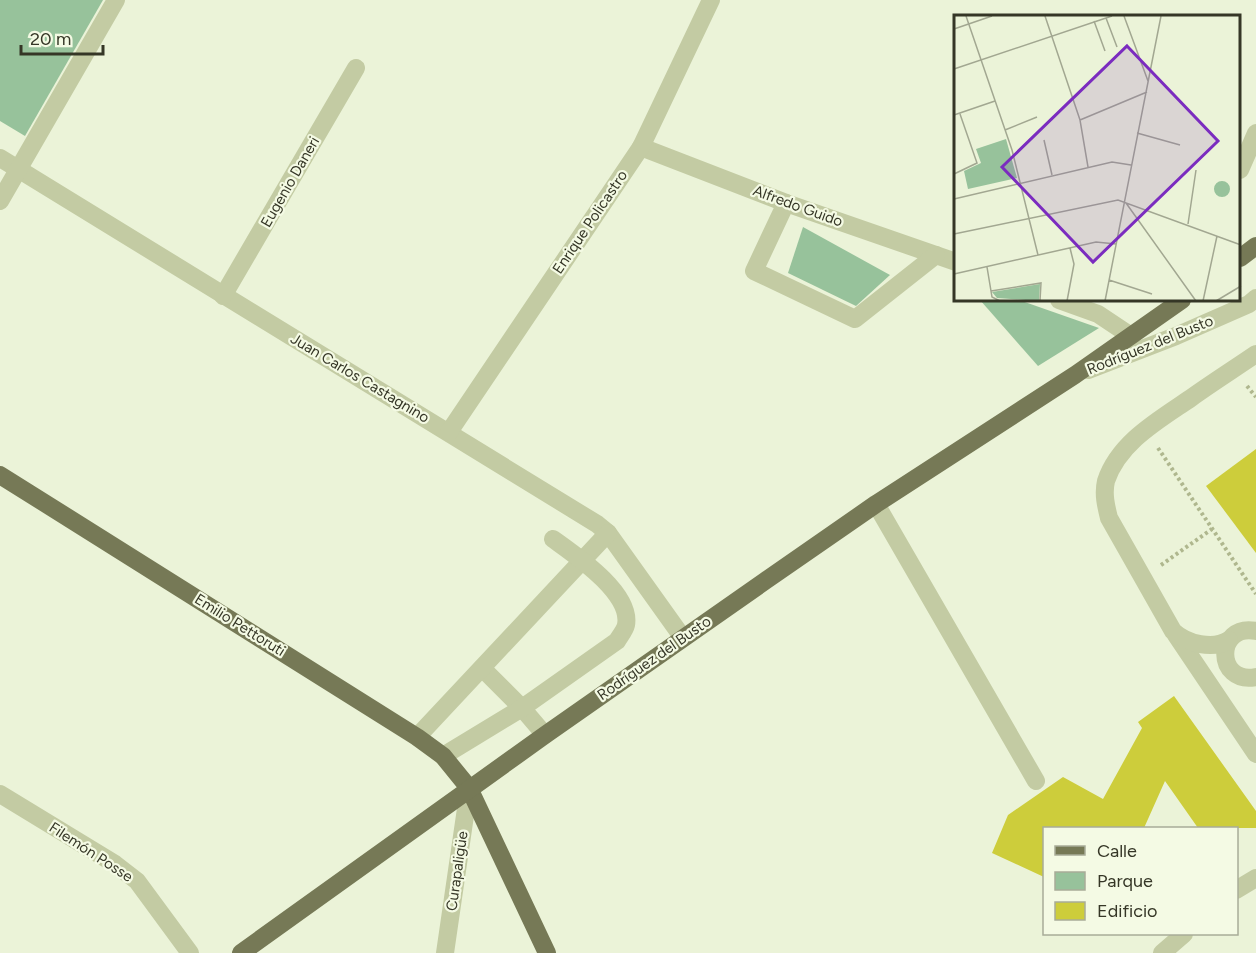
<svg xmlns="http://www.w3.org/2000/svg" width="1256" height="953" font-family="Figtree,sans-serif">
<style>
.green{fill:#97c29b}
.building{fill:#cdcd3b}
.lines{fill:none;stroke-linecap:round;stroke-linejoin:round}
.path{stroke:#afb78e;stroke-width:4;stroke-dasharray:3 3;stroke-linecap:butt}
.minor{stroke:#c3cba3;stroke-width:18}
.major{stroke:#767956;stroke-width:18}
.labels{text-anchor:middle;dominant-baseline:central;stroke-width:4.5;stroke-linejoin:round;paint-order:stroke}
.street-label{font-size:15px;fill:#353626;stroke:#f4fae4}
.inset-road{fill:none;stroke:#a2a791;stroke-width:1.5}
.view{fill:#7b2cbf;fill-opacity:0.15;stroke:#7b2cbf;stroke-width:3}
.inset-edge{fill:none;stroke:#353626;stroke-width:3}
</style>
<rect width="100%" height="100%" fill="#ebf3d8"/>
<g class="green">
<path d="M 0,0 L 103,0 L 25,136 L 0,121 Z"/>
<path d="M 803,227 L 890,275 L 856,306 L 788,273 Z"/>
<path d="M 980,300 L 1019,300 L 1099,328 L 1038,366 Z"/>
</g>
<g class="building">
<path d="M 1256,449 L 1256,553 L 1206,486 Z"/>
<path d="M 1174,696 L 1256,811 L 1256,828 L 1198,828 L 1165,781 L 1144,828 L 1044,828 L 1044,877 L 992,853 L 1008,815 L 1063,777 L 1103,799 L 1142,728 L 1138,722 Z"/>
</g>
<g class="lines">
<g class="path">
<path d="M 1247,386 L 1256,397"/>
<path d="M 1158,448 L 1256,594"/>
<path d="M 1161,565 L 1212,529"/>
</g>
<g class="minor">
<path d="M 641,147 L 786,203 L 956,262"/>
<path d="M 0,158 L 597,524 L 608,533 L 683,638"/>
<path d="M 1240,170 L 1256,133"/>
<path d="M 0,201 L 116,0"/>
<path d="M 786,203 L 754,271 L 855,319 L 936,255"/>
<path d="M 223,296 L 356,68"/>
<path d="M 1059,300 L 1098,314 L 1131,336"/>
<path d="M 1088,370 L 1176,336 L 1249,304 L 1256,298"/>
<path d="M 449,432 L 641,147 L 711,0"/>
<path d="M 876,504 L 1036,781"/>
<path d="M 1256,631 C 1215,623 1215,685 1256,677"/>
<path d="M 1176,635 L 1256,754"/>
<path d="M 1229,640 C 1213,650 1187,644 1173,631 L 1109,518 C 1106,506 1103,494 1106,481 C 1119,442 1159,420 1191,398 C 1212,383 1234,369 1256,354"/>
<path d="M 482,668 L 522,708 L 545,735"/>
<path d="M 417,737 L 608,533"/>
<path d="M 443,756 L 522,708 L 617,641 C 620,636 625,630 626,625 C 632,593 575,555 553,539"/>
<path d="M 0,794 L 115,864 L 137,881 L 190,953"/>
<path d="M 1236,890 L 1256,878"/>
<path d="M 445,953 L 469,788"/>
<path d="M 1162,953 L 1184,934"/>
</g>
<g class="major">
<path d="M 1240,258 L 1256,246"/>
<path d="M 0,475 L 417,737 L 443,756 L 469,788 L 547,953"/>
<path d="M 241,953 L 545,735 L 765,581 L 876,504 L 1075,375 L 1182,300"/>
</g>
</g>
<g class="labels">
<g class="street-label">
<text transform="translate(290 182) rotate(-60)">Eugenio Daneri</text>
<text transform="translate(798 206) rotate(20)">Alfredo Guido</text>
<text transform="translate(590 222) rotate(-56)">Enrique Policastro</text>
<text transform="translate(1150 345) rotate(-22)">Rodríguez del Busto</text>
<text transform="translate(360 378) rotate(31)">Juan Carlos Castagnino</text>
<text transform="translate(240 625) rotate(32)">Emilio Pettoruti</text>
<text transform="translate(654 658) rotate(-35)">Rodríguez del Busto</text>
<text transform="translate(91 852) rotate(33)">Filemón Posse</text>
<text transform="translate(457 871) rotate(-82)">Curapaligüe</text>
</g>
</g>
<g transform="translate(954 15)">
<rect width="286" height="286" fill="#ebf3d8"/>
<path d="M 52,124 L 63,163 L 14,174 L 10,156 L 27,148 L 22,134 ZM260 174a8 8 0 1 1 16 0a8 8 0 1 1-16 0ZM 86,269 L 85,286 L 43,283 L 38,277 Z" fill="#97c29b"/>
<path class="inset-road" d="M 12,1 L 58,135 L 84,240M 91,1 L 126,105 L 134,152M 170,1 L 194,66M 152,3 L 163,32M 140,6 L 151,36M 0,14 L 38,1M 0,54 L 158,1M 0,100 L 41,86M 126,105 L 193,77M 51,115 L 83,102M 183,118 L 226,130M 90,125 L 98,160M 0,159 L 23,148 L 6,99M 0,184 L 158,147 L 177,150M 172,188 L 242,286M 234,209 L 242,155M 0,219 L 164,185 L 287,230M 33,252 L 38,282 L 46,286M 0,259 L 142,227 L 162,229M 155,265 L 198,279M 37,276 L 87,268 L 86,286M 113,286 L 120,249 L 116,233M 151,286 L 207,1M 249,286 L 263,221M 262,286 L 287,271"/>
<path class="view" d="M 173,31 L 264,126 L 139,247 L 48,152 Z"/>
<rect width="286" height="286" class="inset-edge"/>
</g>
<rect x="1043" y="827" width="195" height="108" fill="#f4fae4" stroke="#a8ac98" stroke-width="1.5"/>
<rect x="1055" y="846" width="30" height="9" fill="#767956" stroke="#a8ac98" stroke-width="1.5"/>
<text x="1097" y="857" font-size="18" fill="#353626">Calle</text>
<rect x="1055" y="872" width="30" height="18" fill="#97c29b" stroke="#a8ac98" stroke-width="1.5"/>
<text x="1097" y="887" font-size="18" fill="#353626">Parque</text>
<rect x="1055" y="902" width="30" height="18" fill="#cdcd3b" stroke="#a8ac98" stroke-width="1.5"/>
<text x="1097" y="917" font-size="18" fill="#353626">Edificio</text>
<path d="M21 45v9h82v-9" fill="none" stroke="#353626" stroke-width="3"/>
<text x="30" y="45" font-size="18" fill="#353626" stroke="#f4fae4" stroke-width="4.5" paint-order="stroke">20 m</text>
</svg>
